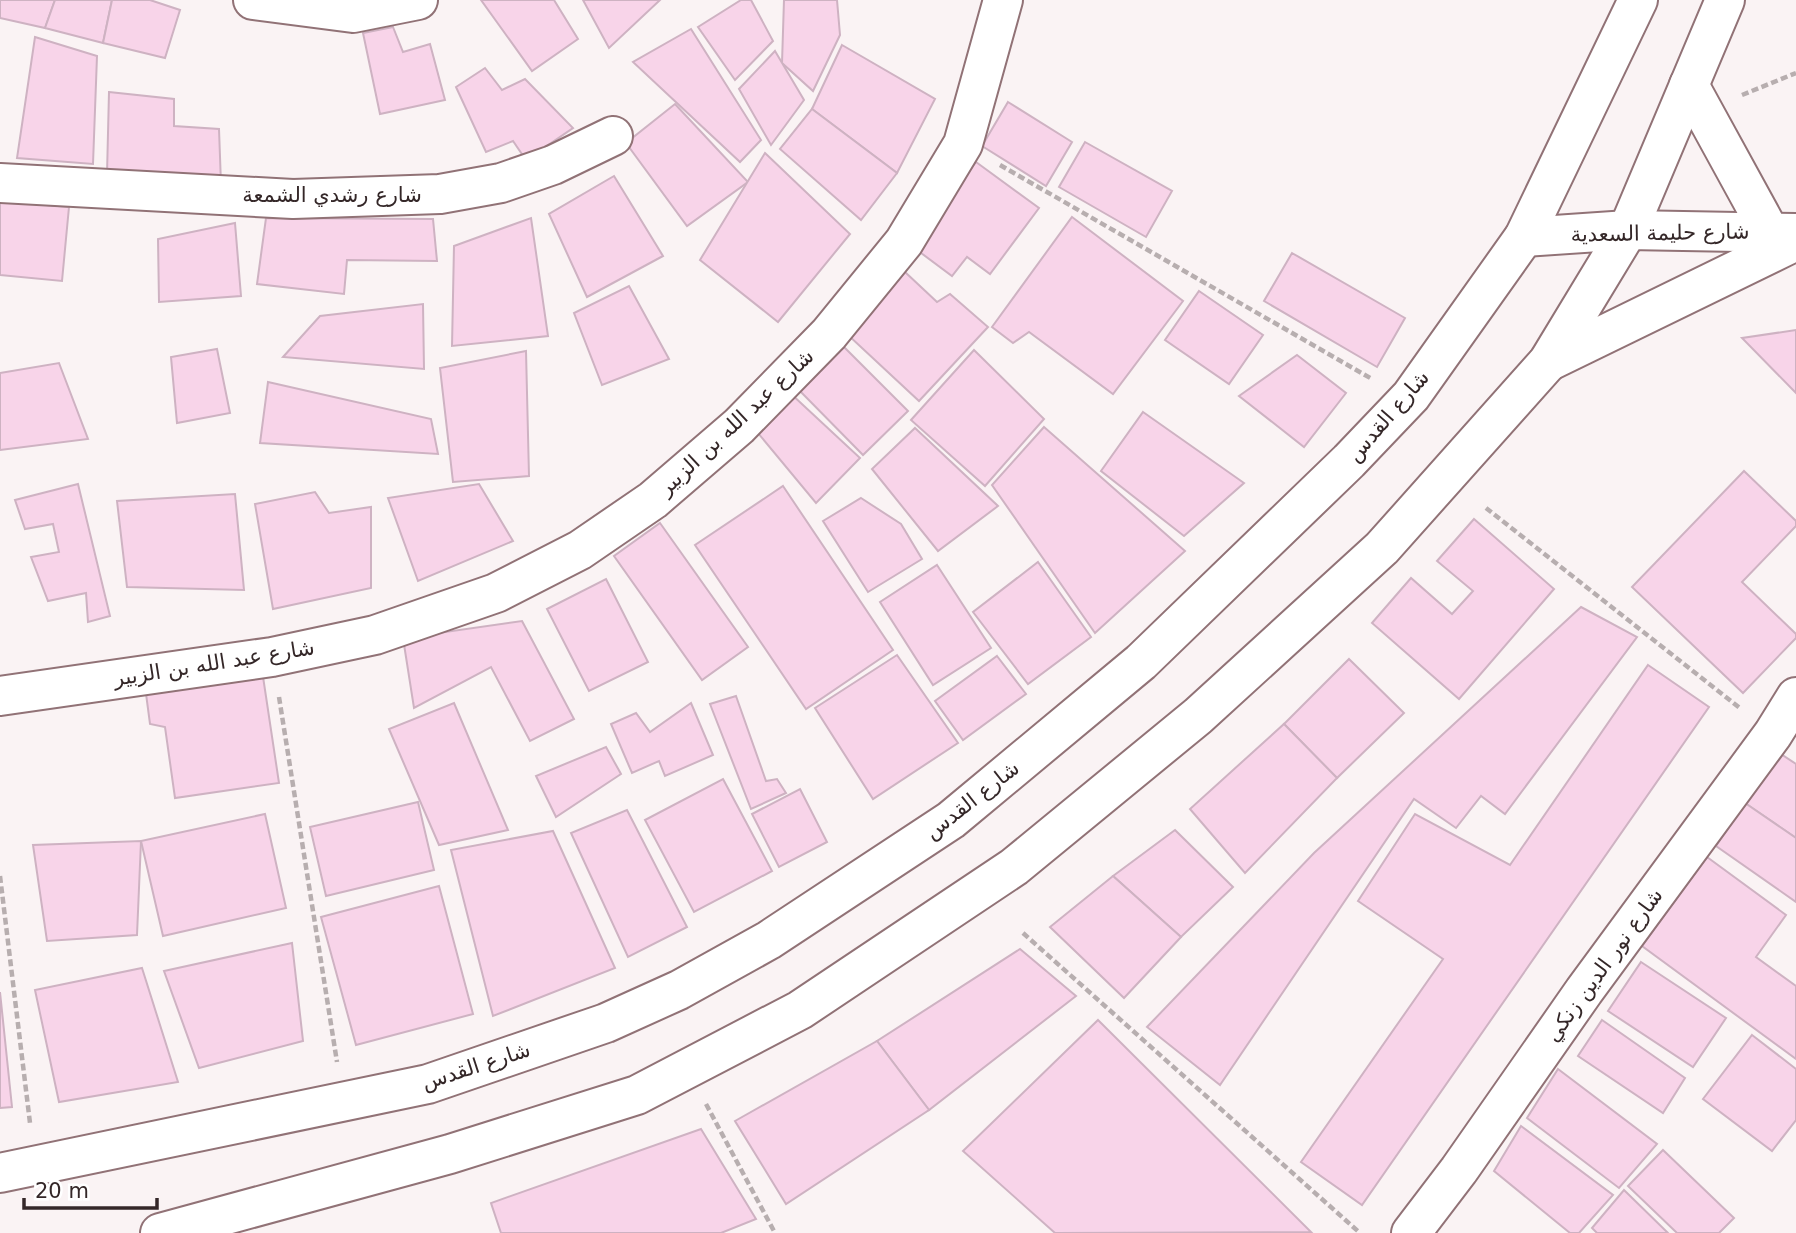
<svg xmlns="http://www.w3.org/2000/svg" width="1796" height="1233" font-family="'DejaVu Sans','Noto Naskh Arabic',sans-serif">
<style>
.building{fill:#f8d4e9;stroke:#ceb2c2;stroke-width:2}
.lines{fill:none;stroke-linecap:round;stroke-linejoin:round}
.street-casing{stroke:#917276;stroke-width:42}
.secondary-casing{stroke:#917276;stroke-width:42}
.highway-casing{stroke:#917276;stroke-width:42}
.path{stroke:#b7aeaf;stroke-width:4.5;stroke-dasharray:7 3.5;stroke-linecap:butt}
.street{stroke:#fff;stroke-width:38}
.secondary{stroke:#fff;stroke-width:38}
.highway{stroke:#fff;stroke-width:38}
.labels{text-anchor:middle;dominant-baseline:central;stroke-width:6;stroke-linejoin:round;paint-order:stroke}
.street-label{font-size:21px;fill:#342728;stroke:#fff}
</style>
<rect width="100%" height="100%" fill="#faf3f4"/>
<g class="building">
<path d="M 0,0 L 55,0 L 45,28 L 0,18 Z"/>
<path d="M 55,0 L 112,0 L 103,43 L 45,28 Z"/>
<path d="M 112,0 L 150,0 L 180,10 L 165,58 L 103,43 Z"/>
<path d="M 481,0 L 554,0 L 578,39 L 532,71 Z"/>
<path d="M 583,0 L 660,0 L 609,48 Z"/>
<path d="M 741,0 L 751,0 L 773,41 L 735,80 L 698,27 Z"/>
<path d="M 784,0 L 837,0 L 840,35 L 813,91 L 782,63 Z"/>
<path d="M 393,27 L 403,52 L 430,44 L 445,100 L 380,114 L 363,33 Z"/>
<path d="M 691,29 L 761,140 L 740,162 L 633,62 Z"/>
<path d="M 35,37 L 97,56 L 93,164 L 17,158 Z"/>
<path d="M 842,45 L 935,99 L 897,173 L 812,109 Z"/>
<path d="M 775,51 L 804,100 L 771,145 L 739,89 Z"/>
<path d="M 485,68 L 502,90 L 525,79 L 573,128 L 526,160 L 513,141 L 486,152 L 456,87 Z"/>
<path d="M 109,92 L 174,99 L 174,126 L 219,129 L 221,184 L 107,174 Z"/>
<path d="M 1008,102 L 1072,142 L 1046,186 L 982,146 Z"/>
<path d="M 675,104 L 748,182 L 687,226 L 626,143 Z"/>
<path d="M 812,109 L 897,173 L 861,220 L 780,149 Z"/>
<path d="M 1085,142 L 1172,191 L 1146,237 L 1059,187 Z"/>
<path d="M 765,153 L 850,234 L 778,322 L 700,260 Z"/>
<path d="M 976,162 L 1039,208 L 990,274 L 967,257 L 952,276 L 913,247 Z"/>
<path d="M 614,176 L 663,256 L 587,297 L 549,214 Z"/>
<path d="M 0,201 L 69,207 L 62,281 L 0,275 Z"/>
<path d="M 1072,217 L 1183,301 L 1113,394 L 1029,332 L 1013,343 L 992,327 Z"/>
<path d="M 266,218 L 433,219 L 437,261 L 347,260 L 344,294 L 257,284 Z"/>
<path d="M 531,218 L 548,336 L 452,346 L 454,246 Z"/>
<path d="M 235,223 L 241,296 L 159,302 L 158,239 Z"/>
<path d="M 1292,253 L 1405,318 L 1377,367 L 1264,301 Z"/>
<path d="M 905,272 L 937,302 L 950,294 L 988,327 L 919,401 L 848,335 Z"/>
<path d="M 629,286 L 669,359 L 602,385 L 574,313 Z"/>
<path d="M 1199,291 L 1263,335 L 1229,384 L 1165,340 Z"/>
<path d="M 423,304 L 424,369 L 283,357 L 320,316 Z"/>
<path d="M 1796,330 L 1796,393 L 1742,338 Z"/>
<path d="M 839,342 L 908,411 L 863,455 L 795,386 Z"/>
<path d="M 217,349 L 230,413 L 177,423 L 171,357 Z"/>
<path d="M 974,350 L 1044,419 L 985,486 L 911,420 Z"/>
<path d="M 526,351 L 529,476 L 453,482 L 440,368 Z"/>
<path d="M 1297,355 L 1346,393 L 1304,447 L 1239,396 Z"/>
<path d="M 59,363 L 88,439 L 0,450 L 0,373 Z"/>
<path d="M 268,382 L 431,419 L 438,454 L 260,443 Z"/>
<path d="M 789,392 L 860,458 L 816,503 L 753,427 Z"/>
<path d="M 1143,412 L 1244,483 L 1184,536 L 1101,471 Z"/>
<path d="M 1044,427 L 1185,551 L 1095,633 L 992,485 Z"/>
<path d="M 915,428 L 998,506 L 938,551 L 872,469 Z"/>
<path d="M 1744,471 L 1796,521 L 1796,526 L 1742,582 L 1796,634 L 1796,638 L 1743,693 L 1632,587 Z"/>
<path d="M 78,484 L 110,616 L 88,622 L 86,593 L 48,601 L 31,557 L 59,552 L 53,524 L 25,529 L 15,500 Z"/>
<path d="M 479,484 L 513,541 L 418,581 L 388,498 Z"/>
<path d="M 783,486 L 893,650 L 806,709 L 695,545 Z"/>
<path d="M 315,492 L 329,513 L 371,507 L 371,588 L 273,609 L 255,504 Z"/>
<path d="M 235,494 L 244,590 L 127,587 L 117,501 Z"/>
<path d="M 861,498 L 901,524 L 922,559 L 868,592 L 823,521 Z"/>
<path d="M 1474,519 L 1554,589 L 1459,699 L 1372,623 L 1411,578 L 1452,614 L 1473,591 L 1437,561 Z"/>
<path d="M 660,523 L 748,647 L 702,680 L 614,556 Z"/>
<path d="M 1038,562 L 1091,637 L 1028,684 L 973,612 Z"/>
<path d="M 937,565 L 991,648 L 933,685 L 880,602 Z"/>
<path d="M 606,579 L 648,662 L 589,691 L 547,609 Z"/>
<path d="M 1581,607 L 1637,637 L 1505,814 L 1481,796 L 1456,828 L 1414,799 L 1220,1085 L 1147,1027 L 1314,853 Z"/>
<path d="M 522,621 L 574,719 L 530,741 L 491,667 L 414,708 L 403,638 Z"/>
<path d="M 897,655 L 958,743 L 873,799 L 815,708 Z"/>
<path d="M 997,656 L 1026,694 L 963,740 L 935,701 Z"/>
<path d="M 1349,659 L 1404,713 L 1337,778 L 1284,724 Z"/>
<path d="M 1648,665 L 1709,707 L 1362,1205 L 1301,1162 L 1443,959 L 1358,901 L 1415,814 L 1510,865 Z"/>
<path d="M 262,670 L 279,783 L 175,798 L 165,727 L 150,724 L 145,686 Z"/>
<path d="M 736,696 L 766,781 L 777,779 L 786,793 L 751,809 L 710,704 Z"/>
<path d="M 454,703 L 508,830 L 439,845 L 389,729 Z"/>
<path d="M 691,703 L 713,755 L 665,776 L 659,761 L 632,773 L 611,724 L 636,713 L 650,732 Z"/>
<path d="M 1284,724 L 1337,778 L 1245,873 L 1190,809 Z"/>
<path d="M 606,747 L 621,774 L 556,817 L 536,776 Z"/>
<path d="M 1778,752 L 1796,764 L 1796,838 L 1745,803 Z"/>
<path d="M 723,779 L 772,871 L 694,912 L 645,820 Z"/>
<path d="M 800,789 L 827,842 L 779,867 L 752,814 Z"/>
<path d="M 418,802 L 434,870 L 326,896 L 310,827 Z"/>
<path d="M 1745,803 L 1796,838 L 1796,902 L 1716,846 Z"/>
<path d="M 627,810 L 687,927 L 628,957 L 571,833 Z"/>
<path d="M 265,814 L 286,908 L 163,936 L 141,841 Z"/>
<path d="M 1175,830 L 1233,887 L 1181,937 L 1113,876 Z"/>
<path d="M 553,831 L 615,968 L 493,1016 L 451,850 Z"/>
<path d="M 141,841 L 137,935 L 47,941 L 33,845 Z"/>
<path d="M 1707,857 L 1786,915 L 1756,957 L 1796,986 L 1796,1059 L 1642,946 Z"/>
<path d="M 1113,876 L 1181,937 L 1124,998 L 1050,927 Z"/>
<path d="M 439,886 L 473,1014 L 356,1045 L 321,917 Z"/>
<path d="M 292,943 L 303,1041 L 199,1068 L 164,971 Z"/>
<path d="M 1020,949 L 1076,996 L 929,1110 L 877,1041 Z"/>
<path d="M 1641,962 L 1726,1018 L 1693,1067 L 1608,1011 Z"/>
<path d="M 142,968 L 178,1082 L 59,1102 L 35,990 Z"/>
<path d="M 0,992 L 12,1107 L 0,1108 Z"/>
<path d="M 1098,1020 L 1311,1232 L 1055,1233 L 963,1151 Z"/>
<path d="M 1602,1020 L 1685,1078 L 1663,1113 L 1578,1056 Z"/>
<path d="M 1752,1035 L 1796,1069 L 1796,1120 L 1772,1151 L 1703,1099 Z"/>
<path d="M 877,1041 L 929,1110 L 786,1204 L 735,1121 Z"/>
<path d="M 1558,1069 L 1657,1144 L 1619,1188 L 1527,1118 Z"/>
<path d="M 1521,1126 L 1613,1195 L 1579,1233 L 1570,1233 L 1494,1171 Z"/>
<path d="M 701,1129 L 756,1219 L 721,1233 L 501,1233 L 491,1203 Z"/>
<path d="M 1663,1150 L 1734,1218 L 1719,1233 L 1677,1233 L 1628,1186 Z"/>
<path d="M 1624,1190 L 1668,1233 L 1597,1233 L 1592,1228 Z"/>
</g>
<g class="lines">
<defs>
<g id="street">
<path d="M 253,0 L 353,13 L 418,0"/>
<path d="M 0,183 L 293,199 L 440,194 L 501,183 L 553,165 L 613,136"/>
<path d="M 0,696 L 272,657 L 375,635 L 496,593 L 580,550 L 653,500 L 739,426 L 829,334 L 904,242 L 963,144 L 1003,0"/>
</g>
<g id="secondary">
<path d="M 1524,237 L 1628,230 L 1796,233"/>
<path d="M 1411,1233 L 1459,1170 L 1584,991 L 1773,734 L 1796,697"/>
</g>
<g id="highway">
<path d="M 1689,85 L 1769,231"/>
<path d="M 1548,362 L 1796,241"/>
<path d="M 0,1173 L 428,1084 L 606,1023 L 679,990 L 769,940 L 951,820 L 1141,662 L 1349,461 L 1411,396 L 1524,237 L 1638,0"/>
<path d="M 160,1233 L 450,1154 L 637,1095 L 800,1010 L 1014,867 L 1198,716 L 1382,548 L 1548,362 L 1628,230 L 1725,0"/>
</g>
</defs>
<use href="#street" class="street-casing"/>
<use href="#secondary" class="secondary-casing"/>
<use href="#highway" class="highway-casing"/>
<g class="path">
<path d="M 1742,95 L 1796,73"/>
<path d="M 1000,165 L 1372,379"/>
<path d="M 1486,508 L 1741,709"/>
<path d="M 279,697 L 337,1062"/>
<path d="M 0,876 L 30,1123"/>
<path d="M 1023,933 L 1360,1233"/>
<path d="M 706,1104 L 775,1233"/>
</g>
<use href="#street" class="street"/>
<use href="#secondary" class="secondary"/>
<use href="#highway" class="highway"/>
</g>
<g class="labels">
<g class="street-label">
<text x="332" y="195">شارع رشدي الشمعة</text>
<text transform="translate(1660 233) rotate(-1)">شارع حليمة السعدية</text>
<text transform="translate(1388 416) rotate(-49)">شارع القدس</text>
<text transform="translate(736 422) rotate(-43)">شارع عبد الله بن الزبير</text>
<text transform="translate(214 663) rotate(-9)">شارع عبد الله بن الزبير</text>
<text transform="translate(972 800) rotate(-38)">شارع القدس</text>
<text transform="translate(1604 965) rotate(-54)">شارع نور الدين زنكي</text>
<text transform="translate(476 1066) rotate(-18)">شارع القدس</text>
</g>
</g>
<path d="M24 1198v10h133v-10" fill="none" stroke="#342728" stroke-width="3.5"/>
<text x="35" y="1198" font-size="21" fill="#342728" stroke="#ffffff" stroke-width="5" paint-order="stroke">20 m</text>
</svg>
